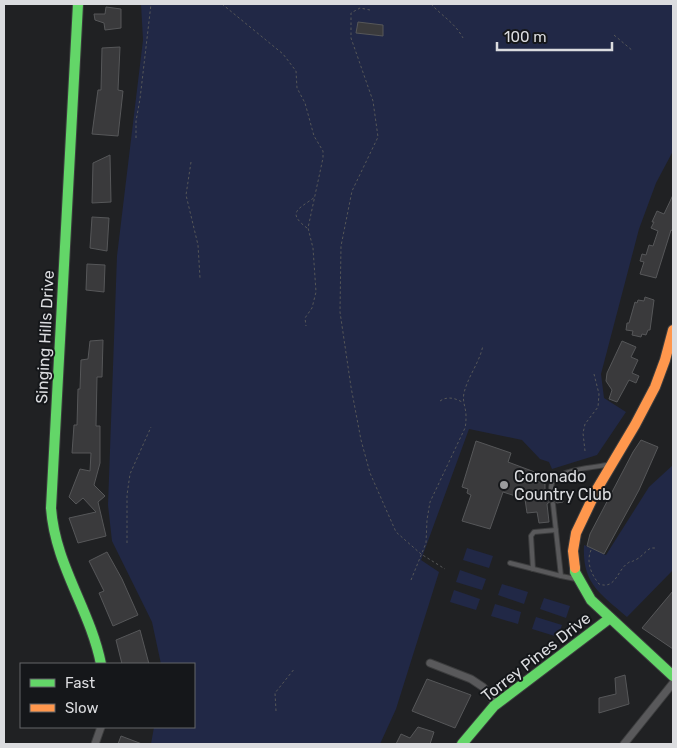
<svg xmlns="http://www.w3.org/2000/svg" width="677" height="748" font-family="Rubik,sans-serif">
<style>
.grass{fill:#212846}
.building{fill:#3a3a3c;stroke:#565759}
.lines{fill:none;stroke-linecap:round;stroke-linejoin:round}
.lane-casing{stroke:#3c3d3e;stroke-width:6}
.street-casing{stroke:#3c3d3e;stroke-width:9}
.fast-casing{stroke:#3c3d3e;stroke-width:12}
.slow-casing{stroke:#3c3d3e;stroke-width:12}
.path{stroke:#565758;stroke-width:1;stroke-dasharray:2.5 2.5;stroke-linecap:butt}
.lane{stroke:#59595b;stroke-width:4}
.street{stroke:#59595b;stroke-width:7}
.fast{stroke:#63d668;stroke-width:10}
.slow{stroke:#ff974d;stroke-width:10}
.poi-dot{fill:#9a9b9d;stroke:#15171a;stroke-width:2}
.labels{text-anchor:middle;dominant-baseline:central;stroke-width:4;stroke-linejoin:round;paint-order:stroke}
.street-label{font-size:16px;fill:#dbdcdf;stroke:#15171a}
.poi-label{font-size:16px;fill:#dbdcdf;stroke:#15171a;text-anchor:start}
</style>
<rect width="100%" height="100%" fill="#202123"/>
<g class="grass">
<path d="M 141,4 L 673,4 L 673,151 L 656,183 L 639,229 L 601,374 L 604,398 L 626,412 L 597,455 L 552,469 L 549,462 L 540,459 L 522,440 L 469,429 L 421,560 L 439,572 L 396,709 L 380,744 L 151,744 L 154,727 L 194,727 L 194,664 L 161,664 L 152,622 L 112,541 L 108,505 L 117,256 L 143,40 Z"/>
<path d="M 673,465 L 673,570 L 627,617 C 600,593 582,584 584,545 L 606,555 L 649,487 Z"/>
<path d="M 467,548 L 493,556 L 489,568 L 463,560 Z"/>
<path d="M 460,570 L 486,579 L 482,590 L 456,582 Z"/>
<path d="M 502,584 L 528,592 L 524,604 L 498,595 Z"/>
<path d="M 454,590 L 480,599 L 476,610 L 450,602 Z"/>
<path d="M 544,598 L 570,606 L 566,618 L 540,609 Z"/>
<path d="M 495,604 L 521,612 L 518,624 L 491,616 Z"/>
<path d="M 536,617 L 562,625 L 558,637 L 532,629 Z"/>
</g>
<g class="building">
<path d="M 106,7 L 121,9 L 121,28 L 105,30 L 104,23 L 95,20 L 94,14 L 105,14 Z"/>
<path d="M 358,22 L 383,25 L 383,36 L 356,33 Z"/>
<path d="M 120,47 L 118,90 L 123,91 L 118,136 L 92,134 L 98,90 L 101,90 L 102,48 Z"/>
<path d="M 110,155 L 111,202 L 92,203 L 93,163 Z"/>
<path d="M 673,195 L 673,231 L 671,230 L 656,278 L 640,274 L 644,262 L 640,261 L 642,254 L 646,255 L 649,245 L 653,246 L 658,231 L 651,228 L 654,222 L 652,222 L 657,211 L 664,214 Z"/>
<path d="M 92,217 L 109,218 L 107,251 L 90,248 Z"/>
<path d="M 87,264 L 105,265 L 104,292 L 86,290 Z"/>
<path d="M 645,297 L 654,300 L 650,330 L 648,330 L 646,335 L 642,334 L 641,337 L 632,335 L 633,331 L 626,330 L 627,323 L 629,323 L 635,302 L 637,303 L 638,300 L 644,301 Z"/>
<path d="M 103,340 L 102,377 L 97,377 L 96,426 L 100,426 L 100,463 L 94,485 L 105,496 L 98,502 L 106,536 L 78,543 L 69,518 L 96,512 L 83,498 L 76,504 L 69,497 L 80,469 L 90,471 L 91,453 L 72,453 L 74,425 L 77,425 L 78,389 L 80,389 L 81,360 L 88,359 L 90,341 Z"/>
<path d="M 622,341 L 636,347 L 631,357 L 638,360 L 632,373 L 639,376 L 636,383 L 629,380 L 617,402 L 609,399 L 612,390 L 606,381 L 607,373 Z"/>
<path d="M 641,440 L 658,447 L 639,490 L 604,554 L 587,546 L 590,534 L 633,452 Z"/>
<path d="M 476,441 L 511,453 L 508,462 L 540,474 L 537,481 L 545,484 L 545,496 L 548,495 L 550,498 L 553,499 L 556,494 L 562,493 L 563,502 L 557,503 L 552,500 L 547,504 L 549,522 L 539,523 L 537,512 L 527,513 L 525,499 L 503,492 L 490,529 L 462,521 L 471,495 L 467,493 L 468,489 L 462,487 Z"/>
<path d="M 107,552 L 122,579 L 138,615 L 113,626 L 99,593 L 104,591 L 89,561 Z"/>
<path d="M 673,591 L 673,649 L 642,628 Z"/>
<path d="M 140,630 L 149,664 L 122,664 L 116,640 Z"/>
<path d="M 625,675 L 629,704 L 599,713 L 599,698 L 616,694 L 615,678 Z"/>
<path d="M 427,679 L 471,695 L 455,728 L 412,711 Z"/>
<path d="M 418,727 L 434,732 L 430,744 L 396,744 L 401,734 L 410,738 Z"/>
<path d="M 121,736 L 142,744 L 118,744 Z"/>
</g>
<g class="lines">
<defs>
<g id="lane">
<path d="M 552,495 C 551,489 550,485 554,480 C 562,470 594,467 607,465"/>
<path d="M 553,504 L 561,576 L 576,579"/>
<path d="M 510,563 L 561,576"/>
<path d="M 533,569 L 531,536 L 534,532 L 556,530"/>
</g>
<g id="street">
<path d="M 430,663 L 471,679 L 483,687 L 496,704"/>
<path d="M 95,744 L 101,727"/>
<path d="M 624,744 L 673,683"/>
</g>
<g id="fast">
<path d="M 78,4 L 51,508 C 55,565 90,609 101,664"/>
<path d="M 575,568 L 575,572 L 591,600 L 673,676"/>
<path d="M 462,744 L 494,706 L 610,618"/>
</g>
<path id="slow" d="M 575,568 L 573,551 L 576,533 L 597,489 L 635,425 L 655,387 L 665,360 L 673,330"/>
</defs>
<use href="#lane" class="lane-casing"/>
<use href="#street" class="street-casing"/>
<use href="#fast" class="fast-casing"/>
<use href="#slow" class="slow-casing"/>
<g class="path">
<path d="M 222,4 L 283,54 L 296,71 L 297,88 L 305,103 L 314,136 L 323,151 L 323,158 L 308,228 L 313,248 L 316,292 L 312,308 L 305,318 L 306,326"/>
<path d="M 431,4 C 442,16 455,23 463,38"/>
<path d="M 370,10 L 360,8 L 351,13 L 351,38 L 373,101 L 378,137 L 352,191 L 341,246 L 340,312 L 351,387 L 361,440 L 370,473 L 396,532 L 421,554 L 445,569"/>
<path d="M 614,35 L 633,51"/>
<path d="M 136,138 L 136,121 L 140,99 L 151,4"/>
<path d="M 191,162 L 186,195 L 198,245 L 200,278"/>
<path d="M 307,228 C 286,212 299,209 315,197"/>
<path d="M 440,401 C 447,396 455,398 462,402"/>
<path d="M 585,451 L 583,433 L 585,424 L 598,407 L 599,394 L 594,374"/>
<path d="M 127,543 L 127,495 L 130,474 L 151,427"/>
<path d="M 591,550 C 586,562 591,574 599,584 C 616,590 617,570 628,563 C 634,559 628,564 635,560 C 641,558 645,551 651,548 L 657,548"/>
<path d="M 411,580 L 426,543 L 427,520 L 430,502 L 465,428 C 466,424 466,420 466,416 C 466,407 462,402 464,393 C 468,376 480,362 483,345"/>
<path d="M 276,711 L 275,693 L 295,668"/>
</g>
<use href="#lane" class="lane"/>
<use href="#street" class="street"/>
<use href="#fast" class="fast"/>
<use href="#slow" class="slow"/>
</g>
<circle class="poi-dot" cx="504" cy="485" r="5"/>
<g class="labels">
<g class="street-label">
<text transform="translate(45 337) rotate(-87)">Singing Hills Drive</text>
<text transform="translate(536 657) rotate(-38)">Torrey Pines Drive</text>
</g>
<g class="poi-label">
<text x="514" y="476">Coronado<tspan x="514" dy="18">Country Club</tspan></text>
</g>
</g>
<rect width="677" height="748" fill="none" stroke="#dbdcdf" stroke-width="10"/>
<rect x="20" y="663" width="175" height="65" fill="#15171a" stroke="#646669"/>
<rect x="30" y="679" width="25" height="8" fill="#63d668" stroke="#646669"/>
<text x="65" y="688" font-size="15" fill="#dbdcdf">Fast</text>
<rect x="30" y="704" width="25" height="8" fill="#ff974d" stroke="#646669"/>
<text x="65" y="713" font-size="15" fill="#dbdcdf">Slow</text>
<path d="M497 42v8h115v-8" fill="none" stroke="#dbdcdf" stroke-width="2.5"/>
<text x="504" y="42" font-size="15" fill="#dbdcdf" stroke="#15171a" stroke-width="4" paint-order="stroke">100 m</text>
</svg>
